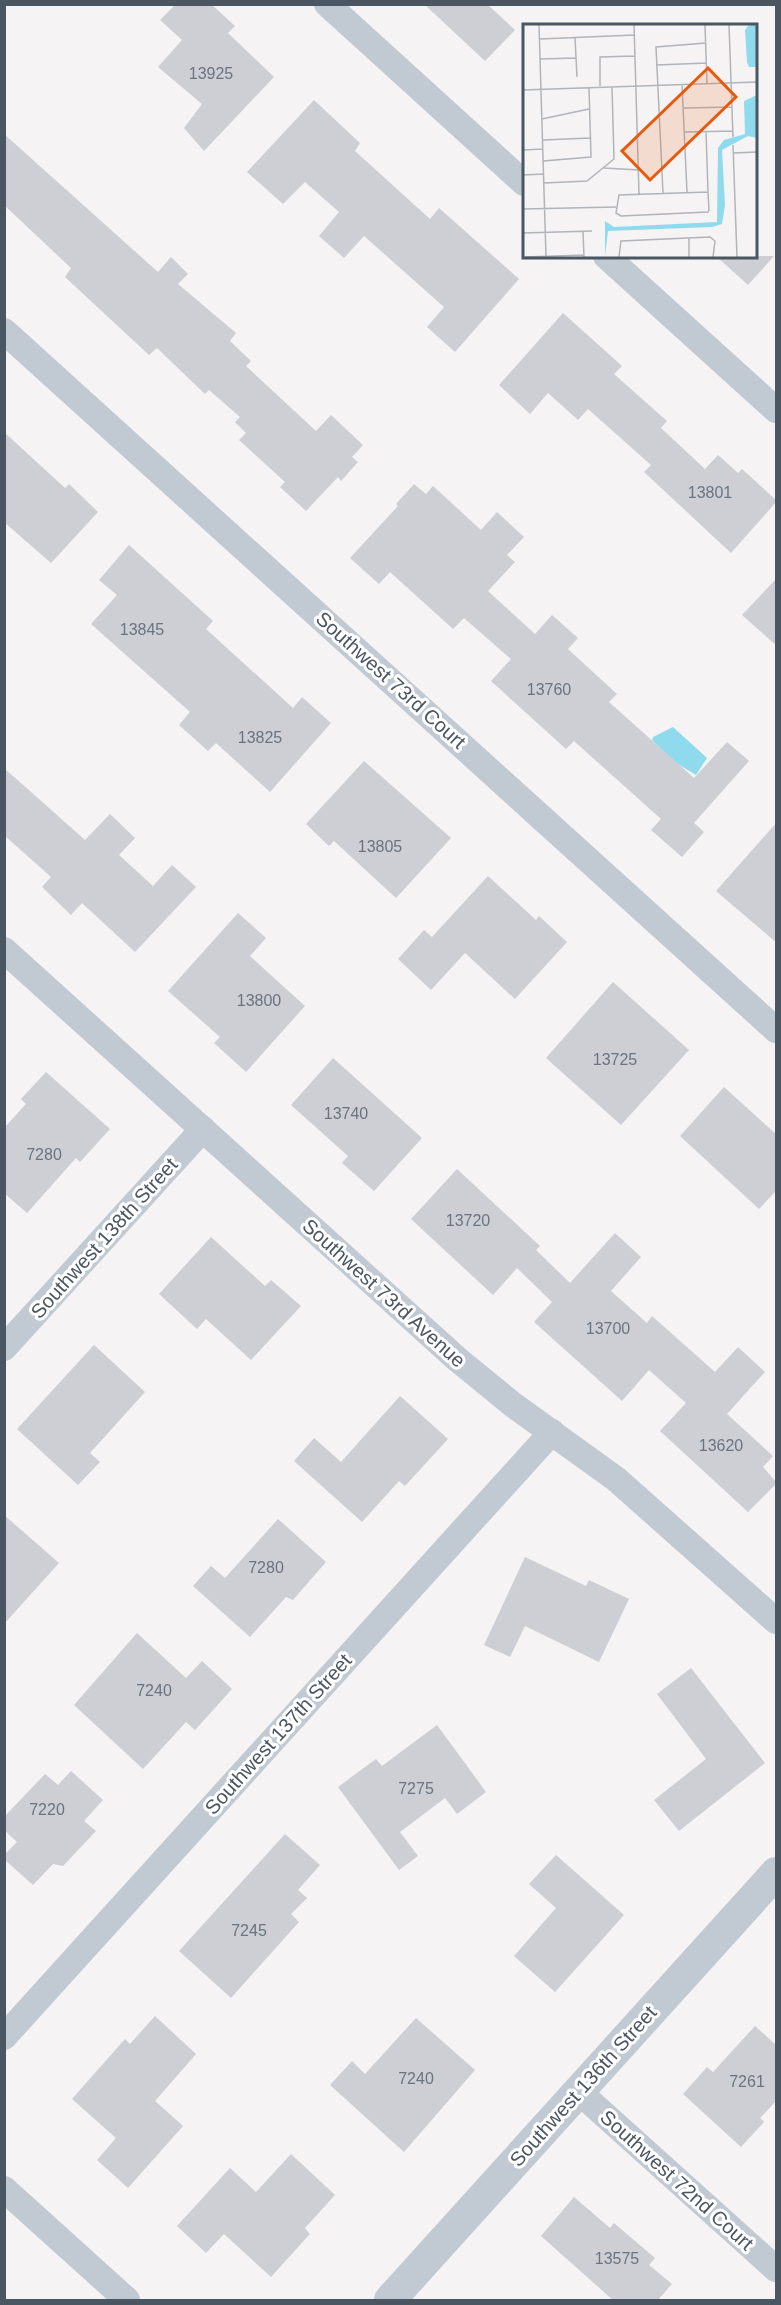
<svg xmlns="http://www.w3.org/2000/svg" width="781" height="2305" font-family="Helvetica,sans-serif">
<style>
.water{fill:#90daee}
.building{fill:#cdcfd5}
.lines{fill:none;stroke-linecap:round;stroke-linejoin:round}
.minor{stroke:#c1cad2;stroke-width:26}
.tertiary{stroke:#c1cad2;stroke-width:32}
.labels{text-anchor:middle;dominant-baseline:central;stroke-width:6;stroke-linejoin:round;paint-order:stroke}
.number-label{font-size:16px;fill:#6b747e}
.street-label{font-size:20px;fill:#4a5661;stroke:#fff}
.inset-road{fill:none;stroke:#b1b4b9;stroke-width:1.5}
.view{fill:#e8590c;fill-opacity:0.15;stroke:#e8590c;stroke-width:3}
.inset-edge{fill:none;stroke:#4a5661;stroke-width:3}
</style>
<rect width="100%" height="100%" fill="#f5f3f3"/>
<path class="water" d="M 673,727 L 707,758 L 696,775 L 673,761 L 652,740 L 653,737 Z"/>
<g class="building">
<path d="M 176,4 L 211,4 L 235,26 L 228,33 L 274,77 L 204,151 L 184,128 L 202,104 L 158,67 L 182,40 L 160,20 Z"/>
<path d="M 424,4 L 487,4 L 515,30 L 485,61 Z"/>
<path d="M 314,100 L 360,143 L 355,151 L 430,219 L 439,208 L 519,279 L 455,352 L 427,327 L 444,307 L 364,236 L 344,258 L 319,236 L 339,212 L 305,182 L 283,204 L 247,172 Z"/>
<path d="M 4,134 L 158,272 L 171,257 L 188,274 L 178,284 L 236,333 L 230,341 L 251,361 L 246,366 L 316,431 L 331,415 L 363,445 L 352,457 L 358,462 L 341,481 L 338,477 L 306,511 L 280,487 L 285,482 L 239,440 L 246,433 L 235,422 L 240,417 L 209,390 L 205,394 L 157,348 L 149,355 L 65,277 L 71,268 L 4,205 Z"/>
<path d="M 716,256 L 774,256 L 748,285 Z"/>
<path d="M 563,313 L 622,366 L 614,374 L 667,421 L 661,428 L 705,469 L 718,455 L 738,473 L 742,469 L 777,501 L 731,553 L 644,472 L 651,465 L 588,409 L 578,420 L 548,393 L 530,414 L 499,385 Z"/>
<path d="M 4,432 L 65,488 L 69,484 L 98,512 L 51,563 L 4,522 Z"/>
<path d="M 414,484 L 426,494 L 433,486 L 481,530 L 497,512 L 524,537 L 507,555 L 515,562 L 488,591 L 535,634 L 552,615 L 578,638 L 568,649 L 617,694 L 609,702 L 694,778 L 727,742 L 749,761 L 694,823 L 704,832 L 682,857 L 651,830 L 661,819 L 574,741 L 566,749 L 491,681 L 511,659 L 464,618 L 453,629 L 390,572 L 379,584 L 350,558 L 398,506 L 396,504 Z"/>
<path d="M 129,545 L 213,621 L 206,629 L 293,708 L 302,697 L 331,723 L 270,792 L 216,743 L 208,751 L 179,725 L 190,712 L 91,624 L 117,595 L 99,580 Z"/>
<path d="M 777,578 L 777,646 L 742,615 Z"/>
<path d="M 364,761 L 451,838 L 396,898 L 334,841 L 329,846 L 306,824 Z"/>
<path d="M 4,768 L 85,840 L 110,814 L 135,838 L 119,855 L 153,886 L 172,865 L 196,887 L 135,952 L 82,903 L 71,915 L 42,887 L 51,877 L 4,835 Z"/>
<path d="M 777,822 L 777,943 L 716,891 Z"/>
<path d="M 488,876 L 536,920 L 539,916 L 567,942 L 515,999 L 465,953 L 431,990 L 398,959 L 424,930 L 432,937 Z"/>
<path d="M 238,913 L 266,938 L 250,956 L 305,1006 L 246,1072 L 214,1043 L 220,1037 L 168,991 Z"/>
<path d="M 613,982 L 689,1050 L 621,1125 L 546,1058 Z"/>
<path d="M 333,1058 L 422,1138 L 374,1191 L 342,1163 L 348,1156 L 291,1105 Z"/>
<path d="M 46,1072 L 110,1129 L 80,1162 L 76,1158 L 27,1213 L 4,1193 L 4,1128 L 26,1104 L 21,1099 Z"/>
<path d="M 724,1087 L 777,1135 L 777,1190 L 759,1209 L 680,1136 Z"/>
<path d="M 457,1169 L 540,1246 L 536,1250 L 570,1283 L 615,1233 L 641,1257 L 611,1291 L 647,1323 L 652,1316 L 715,1372 L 738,1347 L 765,1372 L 727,1414 L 773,1456 L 763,1467 L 777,1483 L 748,1512 L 660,1431 L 686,1403 L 649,1370 L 622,1401 L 534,1322 L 552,1302 L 517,1268 L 493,1295 L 411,1219 Z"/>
<path d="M 211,1237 L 265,1286 L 271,1280 L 301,1306 L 251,1360 L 206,1319 L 197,1329 L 159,1294 Z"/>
<path d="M 94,1345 L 145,1392 L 90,1453 L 100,1462 L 78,1485 L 17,1429 Z"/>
<path d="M 400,1396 L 448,1439 L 405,1486 L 399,1481 L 362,1522 L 294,1461 L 314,1438 L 341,1462 Z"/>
<path d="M 4,1515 L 59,1563 L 4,1624 Z"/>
<path d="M 278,1519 L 326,1562 L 293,1600 L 286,1597 L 250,1637 L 193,1586 L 211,1566 L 225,1578 Z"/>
<path d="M 525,1557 L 586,1586 L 589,1580 L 629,1599 L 599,1662 L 525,1626 L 510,1657 L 484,1645 Z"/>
<path d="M 137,1633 L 186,1678 L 202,1661 L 232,1689 L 195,1730 L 186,1722 L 143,1769 L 74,1705 Z"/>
<path d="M 691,1668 L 765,1763 L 679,1831 L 654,1800 L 706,1759 L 657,1694 Z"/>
<path d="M 437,1725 L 486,1792 L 457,1814 L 445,1798 L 400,1832 L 418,1856 L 399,1870 L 338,1787 L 376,1759 L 382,1766 Z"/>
<path d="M 71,1771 L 103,1800 L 84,1821 L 96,1831 L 63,1866 L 53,1864 L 33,1885 L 4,1859 L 4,1855 L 17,1842 L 4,1830 L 4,1817 L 45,1774 L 58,1785 Z"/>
<path d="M 285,1834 L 320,1865 L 298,1890 L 307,1898 L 291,1914 L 299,1922 L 231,1998 L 179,1951 Z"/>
<path d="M 556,1855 L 624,1915 L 555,1992 L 514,1956 L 556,1908 L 529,1884 Z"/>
<path d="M 155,2016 L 196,2054 L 155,2101 L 183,2126 L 128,2188 L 97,2160 L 116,2138 L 72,2099 L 125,2039 L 130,2044 Z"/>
<path d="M 416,2018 L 475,2070 L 404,2152 L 330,2085 L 352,2061 L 365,2074 Z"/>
<path d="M 755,2026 L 777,2046 L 777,2100 L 760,2118 L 764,2122 L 741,2147 L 683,2094 L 707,2067 L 713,2072 Z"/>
<path d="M 291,2154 L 335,2195 L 305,2228 L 310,2234 L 271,2277 L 224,2234 L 206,2253 L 177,2226 L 230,2168 L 256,2192 Z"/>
<path d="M 574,2197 L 610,2228 L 614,2223 L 655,2258 L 649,2265 L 672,2284 L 657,2301 L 614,2301 L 541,2236 Z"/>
</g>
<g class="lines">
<g class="minor">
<path d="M 327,4 L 524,183"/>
<path d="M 606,256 L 776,410"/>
<path d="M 4,331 L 776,1030"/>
<path d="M 4,950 L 457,1359 L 512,1404 L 616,1479 L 776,1621"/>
<path d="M 4,1348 L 203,1129"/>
<path d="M 4,2037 L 552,1432"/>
<path d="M 578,2091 L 776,2269"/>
<path d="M 4,2189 L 127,2300"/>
</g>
<path class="tertiary" d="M 390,2300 L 776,1873"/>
</g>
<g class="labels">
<g class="number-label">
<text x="211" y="73">13925</text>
<text x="710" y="492">13801</text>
<text x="142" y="629">13845</text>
<text x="549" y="689">13760</text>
<text x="260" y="737">13825</text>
<text x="380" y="846">13805</text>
<text x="259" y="1000">13800</text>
<text x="615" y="1059">13725</text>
<text x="346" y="1113">13740</text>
<text x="44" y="1154">7280</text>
<text x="468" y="1220">13720</text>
<text x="608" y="1328">13700</text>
<text x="721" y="1445">13620</text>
<text x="266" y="1567">7280</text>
<text x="154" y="1690">7240</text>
<text x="416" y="1788">7275</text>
<text x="47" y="1809">7220</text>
<text x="249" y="1930">7245</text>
<text x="416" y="2078">7240</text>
<text x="747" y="2081">7261</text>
<text x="617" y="2258">13575</text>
</g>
<g class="street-label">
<text transform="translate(391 680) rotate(42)">Southwest 73rd Court</text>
<text transform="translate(104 1238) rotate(-48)">Southwest 138th Street</text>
<text transform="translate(384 1293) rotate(42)">Southwest 73rd Avenue</text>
<text transform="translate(278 1734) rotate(-48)">Southwest 137th Street</text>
<text transform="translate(583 2086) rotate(-48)">Southwest 136th Street</text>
<text transform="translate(677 2180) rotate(42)">Southwest 72nd Court</text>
</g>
</g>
<g transform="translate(523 24)">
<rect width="234" height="234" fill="#f5f3f3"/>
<path d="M 226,1 L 234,1 L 234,43 L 226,43 L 224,38 L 222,6 ZM 234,71 L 234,114 L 225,112 L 199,126 L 202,181 L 199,200 L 189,203 L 85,207 L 82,233 L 82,197 L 91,203 L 194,198 L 195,124 L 201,116 L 222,110 L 221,77 Z" fill="#90daee"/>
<path class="inset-road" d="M 16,1 L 23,233M 111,1 L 116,170M 182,1 L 184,60M 206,1 L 210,113M 52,14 L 54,53M 17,15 L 111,11M 17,35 L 53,34M 133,41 L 184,39M 159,60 L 164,168M 77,62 L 77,33 L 112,32M 0,66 L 234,58M 161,84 L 209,83M 19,95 L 66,85M 162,108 L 210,107M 183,108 L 185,168 L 186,186 L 185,188 L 98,192 L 93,189 L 96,171 L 185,168M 20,116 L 67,114M 210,121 L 214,233M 0,126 L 20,125M 210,129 L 234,128M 20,137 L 68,133 L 66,64M 81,144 L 116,146M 0,151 L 21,150M 21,159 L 64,157 L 91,135 L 89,63M 140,169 L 133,23 L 183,19M 0,185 L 93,183M 60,207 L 61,233M 0,209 L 69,207M 166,214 L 166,233M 2,233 L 61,231M 96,233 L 98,217 L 187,213 L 192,217 L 190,233"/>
<path class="view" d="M 185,44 L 213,73 L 127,156 L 99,127 Z"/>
<rect width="234" height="234" class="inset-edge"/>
</g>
<rect width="781" height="2305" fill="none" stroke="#4a5661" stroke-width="12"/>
</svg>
